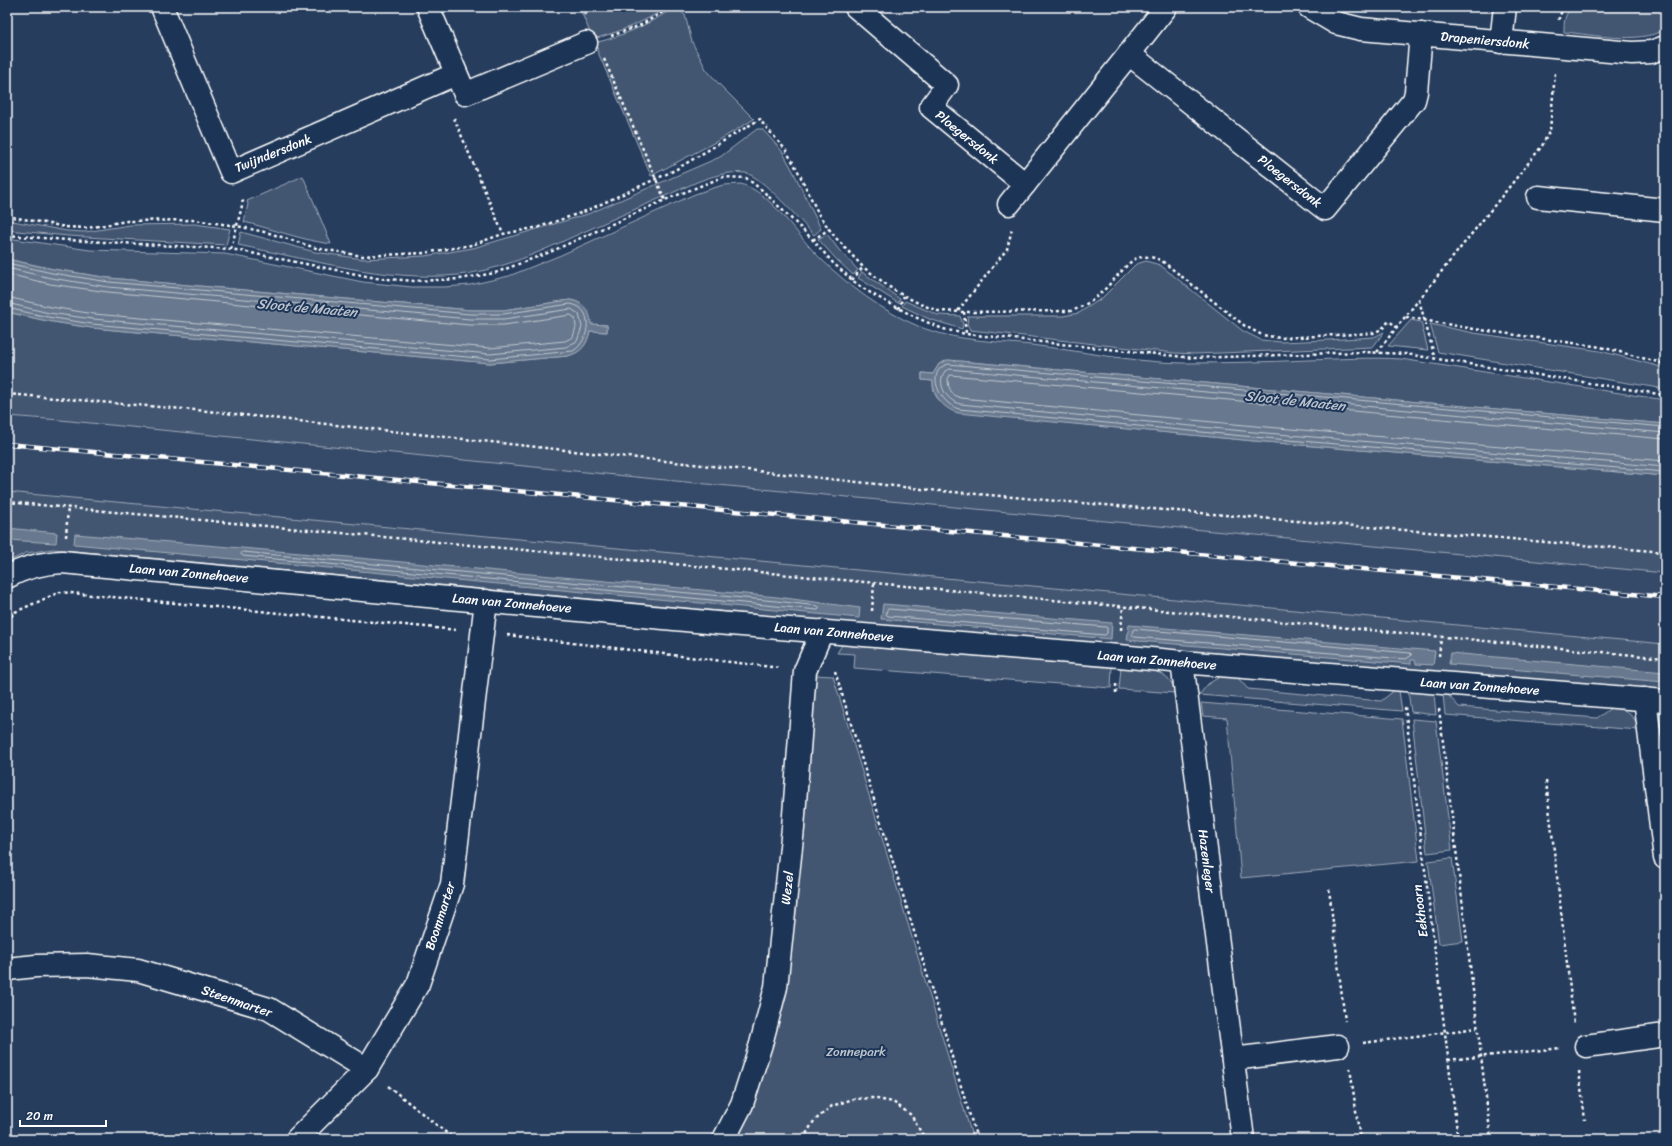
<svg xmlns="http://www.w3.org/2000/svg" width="1672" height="1146" font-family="Sriracha,sans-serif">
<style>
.built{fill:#344a68}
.green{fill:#425672;stroke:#a0aab8}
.water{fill:#67788e;stroke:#a4aebb}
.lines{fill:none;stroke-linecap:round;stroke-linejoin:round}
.shore{stroke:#c2c9d2;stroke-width:1}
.street-casing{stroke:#fff;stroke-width:25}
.path{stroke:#fff;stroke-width:2.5;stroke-dasharray:3 3;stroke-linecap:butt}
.street{stroke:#1d3557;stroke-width:22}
.rail-casing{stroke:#fff;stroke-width:4.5}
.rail{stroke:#1d3557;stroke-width:3;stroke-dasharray:9;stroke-linecap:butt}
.labels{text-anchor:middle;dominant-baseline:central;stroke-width:4;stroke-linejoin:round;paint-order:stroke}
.street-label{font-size:13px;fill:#fff;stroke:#1d3557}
.park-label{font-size:13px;fill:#bdc4ce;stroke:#1d3557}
.water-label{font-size:14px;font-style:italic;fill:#bbc2cc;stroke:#1d3557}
</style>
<rect width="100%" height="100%" fill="#263d5e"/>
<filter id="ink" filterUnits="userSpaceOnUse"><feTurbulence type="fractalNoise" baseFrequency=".025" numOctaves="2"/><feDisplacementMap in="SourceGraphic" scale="8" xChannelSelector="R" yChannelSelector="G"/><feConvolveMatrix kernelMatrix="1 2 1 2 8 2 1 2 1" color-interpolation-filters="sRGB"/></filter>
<g filter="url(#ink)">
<path class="built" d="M 7,416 L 60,420 L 696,483 L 1665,573 L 1665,644 L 7,492 Z"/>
<g class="green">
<path d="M 579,7 L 668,7 C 644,22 620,32 593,39 Z"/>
<path d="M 675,7 L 685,15 L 692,42 L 706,69 L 718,83 L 754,119 L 721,139 L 651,176 L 594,43 C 624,36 649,24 675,7 Z"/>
<path d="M 1574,7 L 1637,10 L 1651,7 L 1665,7 L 1665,30 C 1636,44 1595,35 1564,32 C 1564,22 1564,12 1574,7 Z"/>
<path d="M 757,129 L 762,129 L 782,151 L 793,171 L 821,229 L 814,235 C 801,222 761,175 745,173 C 728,171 713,176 697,182 C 658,199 620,216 581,233 C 542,251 502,270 458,275 C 386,282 308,259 238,245 L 241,232 L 315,252 L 363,259 L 425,256 L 473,248 L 588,214 L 720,157 Z"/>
<path d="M 303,176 L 331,244 C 301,240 273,229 244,222 L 248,204 L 247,201 Z"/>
<path d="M 741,184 C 771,192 798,237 821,259 C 849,286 882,311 918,326 C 954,341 994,341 1031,345 C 1081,351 1131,362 1182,363 C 1224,363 1266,362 1308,360 C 1339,359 1370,357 1401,359 L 1665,400 L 1665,424 L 948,360 L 939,364 L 933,374 L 922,373 L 922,380 L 933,381 C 931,410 963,411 984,415 L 1254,441 L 1665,476 L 1665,573 L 696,483 L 60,420 L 7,416 L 7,312 L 47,321 L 92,328 L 490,363 L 568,356 C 581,352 587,345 590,331 L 607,332 L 607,325 L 590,324 C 587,311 585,302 570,300 L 503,310 L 471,310 L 109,278 L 53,269 L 7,259 L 7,238 L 90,250 L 225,254 L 363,282 L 412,287 L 444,287 L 470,285 L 509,276 L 561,255 L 695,194 L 723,185 Z"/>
<path d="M 7,220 L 67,231 L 85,232 L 130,225 L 195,224 L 230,229 L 226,245 L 68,236 L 7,230 Z"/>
<path d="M 827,234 L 839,250 L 858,270 L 853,275 L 836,259 L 818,239 Z"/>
<path d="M 1146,261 L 1160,265 L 1243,331 L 1261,340 L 1281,342 L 1328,340 L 1374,337 L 1384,332 L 1373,347 L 1195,354 L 1175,353 L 970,330 L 967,324 L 968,316 L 1063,316 L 1079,313 L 1102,298 L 1136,264 Z"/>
<path d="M 862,272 L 900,299 L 898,303 L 858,278 Z"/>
<path d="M 905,301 L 938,315 L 960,316 L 963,324 L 962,329 L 929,319 L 902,306 Z"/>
<path d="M 1411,320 L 1421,322 L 1428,350 L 1388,346 Z"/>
<path d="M 1430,324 L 1474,333 L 1600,351 L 1665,368 L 1665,389 L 1438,352 Z"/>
<path d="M 7,492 L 1665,644 L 1665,690 L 881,626 L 53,549 L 26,553 L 7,562 Z"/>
<path d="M 842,645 L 1111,667 L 1112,667 L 1111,688 L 854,668 L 855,654 L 837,653 Z"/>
<path d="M 1121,668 C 1142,670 1170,666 1175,693 L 1119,689 Z"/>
<path d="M 815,675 L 833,676 L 973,1139 L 729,1139 L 749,1100 Z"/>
<path d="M 1221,676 L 1237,677 L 1248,689 L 1381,701 L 1395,690 L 1399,691 L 1402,711 L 1199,695 L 1208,684 Z"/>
<path d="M 1408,691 L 1434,693 L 1436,715 L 1411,712 Z"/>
<path d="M 1443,694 L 1447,694 L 1459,707 L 1597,718 L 1611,708 C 1625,708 1636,716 1639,730 L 1445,715 Z"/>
<path d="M 1201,703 L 1402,719 L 1419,861 L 1241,878 L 1227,718 L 1203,716 Z"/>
<path d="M 1412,719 L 1436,721 L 1452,850 L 1427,853 Z"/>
<path d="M 1452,858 L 1463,941 L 1439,944 L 1428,861 Z"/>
</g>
<g class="water">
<path d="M 7,259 L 53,269 L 109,278 L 471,310 L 503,310 L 570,300 C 583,302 591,311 591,324 L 607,325 L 607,332 L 590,331 C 587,345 582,352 568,356 L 490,363 L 92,328 L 47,321 L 7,312 Z"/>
<path d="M 948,360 L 1665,424 L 1665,476 L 1254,441 L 958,413 C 944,409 933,397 933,381 L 922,380 L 922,373 L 933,374 L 939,364 Z"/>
<path d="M 7,528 L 57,533 L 56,543 L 7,540 Z"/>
<path d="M 75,534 L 348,557 L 777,597 L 860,608 L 859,618 L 74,544 Z"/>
<path d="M 883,604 L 1112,623 L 1111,639 L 881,619 Z"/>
<path d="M 1129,625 L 1435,651 L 1433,665 L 1416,664 L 1415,660 L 1411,660 L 1411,664 L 1127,640 Z"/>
<path d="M 1451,653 L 1665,672 L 1665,682 L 1449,664 Z"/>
</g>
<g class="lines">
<g class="shore">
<path d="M 7,263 L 52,273 L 109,282 L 470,314 L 503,314 L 570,304 C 595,307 590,341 573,351 L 490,359 L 92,324 L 48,317 L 7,308"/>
<path d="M 7,268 L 51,278 L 108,287 L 470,319 L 504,319 L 571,309 L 579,314 L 582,327 L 577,341 L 566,347 L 490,354 L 93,319 L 49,313 L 7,303"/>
<path d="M 7,274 L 50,284 L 108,292 L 470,325 L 504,325 L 571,315 L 575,318 L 576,327 L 573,337 L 565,341 L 490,348 L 94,314 L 51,307 L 7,297"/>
<path d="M 1665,427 L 948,364 C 924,371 940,404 959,409 L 1254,437 L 1665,472"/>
<path d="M 1665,433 L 949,369 L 945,371 C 936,384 946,400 960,404 L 1254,432 L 1665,467"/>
<path d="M 1665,439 L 950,375 L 948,379 C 948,388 951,395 961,398 L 1255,426 L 1665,461"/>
<path d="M 243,552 L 776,601 L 818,606 L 820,608 L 818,610 L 243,556 L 241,554 Z"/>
<path d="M 889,609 L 1106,627 L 1107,628 L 1107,633 L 1105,635 L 888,616 L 886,614 L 887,610 Z"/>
<path d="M 1135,629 L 1410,653 L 1412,655 L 1406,659 L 1134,637 L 1132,634 L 1133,630 Z"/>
</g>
<defs>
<g id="street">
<path d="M 162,7 L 231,172 L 456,74"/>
<path d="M 428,7 L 465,94 L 586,43"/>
<path d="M 856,7 L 947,85 L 931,107 L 1025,184 L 1129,54 L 1325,209 L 1414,100 L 1416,92 L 1421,34"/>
<path d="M 1309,7 L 1336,23 L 1361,29 L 1632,53 L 1651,52 L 1665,47"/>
<path d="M 1501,42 L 1505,7"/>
<path d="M 1129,54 L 1166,7"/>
<path d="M 1538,197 L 1665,210"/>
<path d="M 1009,204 L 1025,184"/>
<path d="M 7,577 C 25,567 42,563 62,562 L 717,623 L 1119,656 L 1182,662 L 1665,701"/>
<path d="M 1182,662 L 1243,1139"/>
<path d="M 1645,699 L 1665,858"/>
<path d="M 7,969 L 36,966 L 87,965 L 138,970 L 269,1009 L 367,1069"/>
<path d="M 1586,1046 L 1665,1035"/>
<path d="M 1233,1059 L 1338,1046"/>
<path d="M 297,1139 L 367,1069 L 418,984 L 452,884 L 486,601"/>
<path d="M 724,1139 L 742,1104 L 761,1044 L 776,987 L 793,828 L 805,671 L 822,631"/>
</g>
</defs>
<use href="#street" class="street-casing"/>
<g class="path">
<path d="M 582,7 L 587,18"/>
<path d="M 1559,20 L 1559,16 L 1565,7"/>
<path d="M 611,36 L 641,25 L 671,7"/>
<path d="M 604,59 L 665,200"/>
<path d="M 454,118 L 503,234"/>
<path d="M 7,216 L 66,227 L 87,228 L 127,221 L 194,220 L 237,226 L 269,233 L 316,248 L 362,256 L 424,253 L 472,245 L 503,234 L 539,227 L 586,211 L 675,170 L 760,119 L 764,125 L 785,149 L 797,169 L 819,215 L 835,237 L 863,267 L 895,291 L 920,304 L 938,311 L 964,312 L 1071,311 C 1090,305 1104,291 1117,276 C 1123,270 1128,263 1135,259 C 1144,255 1154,257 1162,261 L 1245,326 L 1262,335 L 1281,338 L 1373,333 L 1382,329 L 1389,321 L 1397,327"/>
<path d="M 7,235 L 68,240 L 231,249 L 376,278 L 414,281 L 460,279 L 495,273 L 550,252 L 665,200 L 723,177 L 746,178 L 762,190 L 813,240 L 833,263 L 858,285 L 874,295 L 915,317 L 943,329 L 966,334 L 1194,358 L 1363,352 L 1406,354 L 1665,395"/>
<path d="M 813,240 L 829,229"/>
<path d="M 231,249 L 243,202 L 241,197"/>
<path d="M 852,280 L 863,267"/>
<path d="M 1419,300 L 1435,358"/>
<path d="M 898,309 L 904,296"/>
<path d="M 958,311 L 1007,249 L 1012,229"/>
<path d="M 964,312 L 966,334"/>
<path d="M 1406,317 L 1474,329 L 1601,347 L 1665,364"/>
<path d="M 1377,352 L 1542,146 L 1550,130 L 1555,73"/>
<path d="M 7,394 L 207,411 L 940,491 L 1665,552"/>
<path d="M 7,502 L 611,558 L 1665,658"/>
<path d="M 66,537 L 68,507"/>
<path d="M 872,611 L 874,583"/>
<path d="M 7,621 L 15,612 L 60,592 L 457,630"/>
<path d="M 1121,630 L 1123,606"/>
<path d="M 507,635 L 780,668"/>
<path d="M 1439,656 L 1441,638"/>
<path d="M 835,671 L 977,1139"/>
<path d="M 1116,693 L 1116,683"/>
<path d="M 1405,707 L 1458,1139"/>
<path d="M 1439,709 L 1491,1139"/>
<path d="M 1546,781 L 1574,1024"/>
<path d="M 1329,889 L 1345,1021"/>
<path d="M 1363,1043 L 1477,1028"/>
<path d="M 1448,1060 L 1561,1048"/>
<path d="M 1350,1068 L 1360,1139"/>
<path d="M 1579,1071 L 1585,1120"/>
<path d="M 388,1086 L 454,1139"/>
<path d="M 803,1139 L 814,1121 L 832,1106 L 853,1099 L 872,1098 L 893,1102 L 911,1115 L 925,1139"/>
</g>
<use href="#street" class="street"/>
<defs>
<path id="rail" d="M 7,444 L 1665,597"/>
</defs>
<use href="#rail" class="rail-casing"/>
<use href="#rail" class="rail"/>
</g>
</g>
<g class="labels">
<g class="street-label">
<text transform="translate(1485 40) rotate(5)">Drapeniersdonk</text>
<text transform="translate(967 137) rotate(39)">Ploegersdonk</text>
<text transform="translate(273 153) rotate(-22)">Twijndersdonk</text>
<text transform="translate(1290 181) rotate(38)">Ploegersdonk</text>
<text transform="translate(189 573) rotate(5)">Laan van Zonnehoeve</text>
<text transform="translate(512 603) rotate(5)">Laan van Zonnehoeve</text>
<text transform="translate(834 632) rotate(5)">Laan van Zonnehoeve</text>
<text transform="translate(1157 660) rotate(5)">Laan van Zonnehoeve</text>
<text transform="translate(1480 686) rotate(4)">Laan van Zonnehoeve</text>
<text transform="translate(1207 861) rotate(83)">Hazenleger</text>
<text transform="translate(787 888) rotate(-84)">Wezel</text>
<text transform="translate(1420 911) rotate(-97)">Eekhoorn</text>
<text transform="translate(440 916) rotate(-72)">Boommarter</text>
<text transform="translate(237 1001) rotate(19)">Steenmarter</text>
</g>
<g class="park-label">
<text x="856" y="1051">Zonnepark</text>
</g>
<g class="water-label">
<text transform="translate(307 308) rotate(5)">Sloot de Maaten</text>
<text transform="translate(1295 401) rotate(6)">Sloot de Maaten</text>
</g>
</g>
<rect width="1672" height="1146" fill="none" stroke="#1d3557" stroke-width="24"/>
<rect x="12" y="12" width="1648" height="1122" fill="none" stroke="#fff" stroke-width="1.5" filter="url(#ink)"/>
<path d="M20 1120v6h86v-6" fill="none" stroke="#ffffff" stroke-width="2"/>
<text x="26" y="1120" font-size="12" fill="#ffffff" stroke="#1d3557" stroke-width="3" paint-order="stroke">20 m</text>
</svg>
